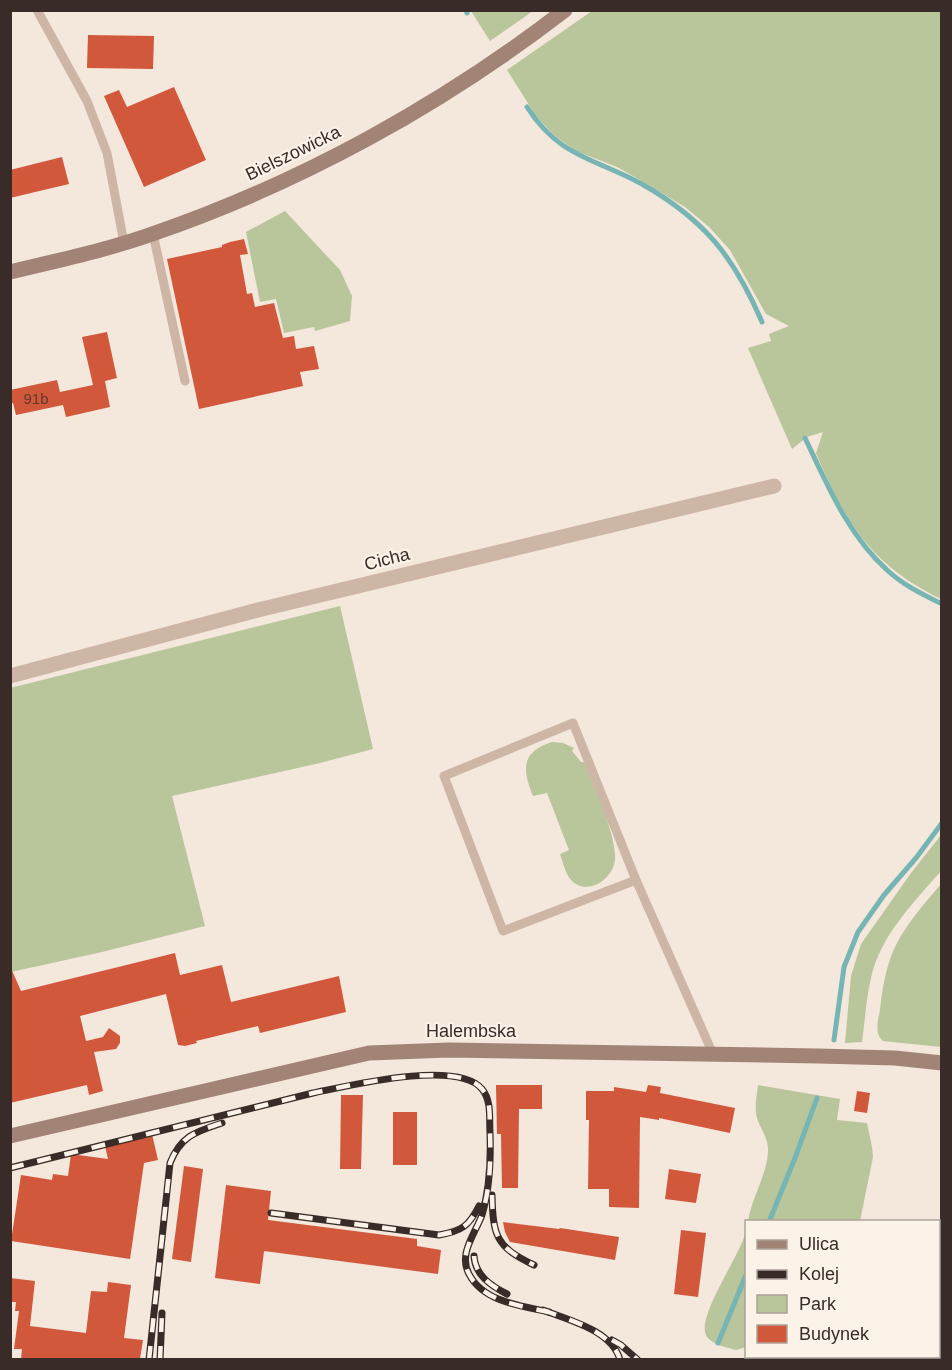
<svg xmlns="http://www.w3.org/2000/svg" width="952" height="1370" font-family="Arial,sans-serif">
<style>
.green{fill:#b9c59a}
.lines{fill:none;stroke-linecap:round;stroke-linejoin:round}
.stream{stroke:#77b5b4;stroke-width:5}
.building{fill:#d2583c}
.lane{stroke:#ceb6a6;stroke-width:9}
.street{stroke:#ceb6a6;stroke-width:15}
.secondary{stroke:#a28477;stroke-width:15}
.rail-casing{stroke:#392c28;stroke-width:7}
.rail{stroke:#fbf2e8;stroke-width:4.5;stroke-dasharray:14;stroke-linecap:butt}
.labels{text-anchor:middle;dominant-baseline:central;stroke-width:4.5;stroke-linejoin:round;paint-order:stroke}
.number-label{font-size:15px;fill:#5f372d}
.street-label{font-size:18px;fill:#392c28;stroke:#fbf2e8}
</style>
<rect width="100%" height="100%" fill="#f4e7db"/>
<g class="green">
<path d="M 471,11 L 533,11 L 490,41 Z"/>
<path d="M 592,11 L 941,11 L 941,599 C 871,565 846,523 816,453 L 823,432 L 807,437 L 792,449 L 748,348 L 771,341 L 769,334 L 789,326 L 766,314 L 730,250 L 709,227 L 685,207 L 642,181 L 617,167 L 576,151 L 554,135 L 536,116 L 507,70 Z"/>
<path d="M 285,211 L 340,270 L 352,296 L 350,321 L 315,331 L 314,327 L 284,333 L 276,299 L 260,302 L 246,232 Z"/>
<path d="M 340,606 L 373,749 L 320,763 L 172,796 L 205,926 L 102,952 L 11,972 L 10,688 Z"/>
<path d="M 552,742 L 563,743 L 574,748 L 572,751 L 581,762 L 584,762 C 594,787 616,833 615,859 C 614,879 587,897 571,880 C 565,873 563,862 560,854 L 569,850 L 547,793 L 533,796 C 522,769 521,752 552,742 Z"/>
<path d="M 941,835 L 941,871 C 914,902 880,936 871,978 C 866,999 865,1021 862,1042 L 845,1043 L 851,976 L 861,944 L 911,873 Z"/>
<path d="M 941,884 L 941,1047 L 883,1041 C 874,1034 878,1020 880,1010 C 882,990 886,966 895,947 C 906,924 925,903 941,884 Z"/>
<path d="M 758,1085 L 840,1099 L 837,1120 L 867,1123 L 872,1147 L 873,1157 L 860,1221 L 748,1221 C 752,1198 766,1176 768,1153 C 769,1139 761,1130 757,1118 C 754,1107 757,1095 758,1085 Z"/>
<path d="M 746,1231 L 746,1347 L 736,1350 C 727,1348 712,1344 707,1337 C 694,1319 741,1255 746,1231 Z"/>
</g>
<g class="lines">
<g class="stream">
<path d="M 466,10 L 467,13"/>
<path d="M 527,107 C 559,157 594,158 642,184 C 705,220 734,257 762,322"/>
<path d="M 805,438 C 827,484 848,535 887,570 C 903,585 922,594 942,604"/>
<path d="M 834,1040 L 844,967 L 858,932 L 884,895 L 916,858 L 942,823"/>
<path d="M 769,1222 L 795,1158 L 817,1098"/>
<path d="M 718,1343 L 746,1275"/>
</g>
</g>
<g class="building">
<path d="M 88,35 L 154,36 L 153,69 L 87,68 Z"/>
<path d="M 174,87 L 206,160 L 144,187 L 104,96 L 119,90 L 127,107 Z"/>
<path d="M 62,157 L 69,184 L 10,198 L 10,170 Z"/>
<path d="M 244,239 L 248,254 L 240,255 L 247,294 L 252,293 L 255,307 L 274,303 L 283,338 L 294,336 L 296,349 L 314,346 L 319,369 L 300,372 L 303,386 L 199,409 L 167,259 L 222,247 L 222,245 L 230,242 Z"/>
<path d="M 107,332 L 117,378 L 105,381 L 110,407 L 66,417 L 63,405 L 16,415 L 13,403 L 10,403 L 10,390 L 57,380 L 60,392 L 93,385 L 82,337 Z"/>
<path d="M 175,953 L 180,975 L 222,965 L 231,1002 L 339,976 L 346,1012 L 260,1033 L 258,1026 L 196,1041 L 197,1043 L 185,1046 L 178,1045 L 166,994 L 80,1016 L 86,1041 L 103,1037 L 109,1028 L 120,1036 L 120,1043 L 116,1049 L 94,1052 L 103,1091 L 89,1095 L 87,1085 L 10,1103 L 10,966 L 21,991 Z"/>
<path d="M 496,1085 L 542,1085 L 542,1109 L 519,1109 L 518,1188 L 502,1188 L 501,1134 L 497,1134 Z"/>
<path d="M 648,1085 L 661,1087 L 660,1093 L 735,1108 L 730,1133 L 659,1118 L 659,1120 L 640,1117 L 639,1208 L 609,1207 L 609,1189 L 588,1189 L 589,1120 L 586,1120 L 586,1091 L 614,1091 L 614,1087 L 646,1092 Z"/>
<path d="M 857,1091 L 870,1093 L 867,1113 L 854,1111 Z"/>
<path d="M 341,1095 L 363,1095 L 361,1169 L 340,1169 Z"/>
<rect x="393" y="1112" width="24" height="53"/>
<path d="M 152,1134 L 158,1160 L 144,1163 L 130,1259 L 11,1241 L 21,1175 L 52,1180 L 53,1174 L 68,1176 L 71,1154 L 108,1159 L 105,1146 Z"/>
<path d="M 184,1166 L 203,1169 L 191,1262 L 172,1259 Z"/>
<path d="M 669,1169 L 701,1174 L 696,1203 L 665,1199 Z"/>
<path d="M 226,1185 L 271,1191 L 268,1220 L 417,1239 L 417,1246 L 441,1250 L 438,1274 L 264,1251 L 260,1284 L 215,1278 Z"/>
<path d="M 503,1222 L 559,1229 L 560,1228 L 619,1237 L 615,1260 L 510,1242 L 505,1232 Z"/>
<path d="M 681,1230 L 706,1233 L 698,1297 L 674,1294 Z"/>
<path d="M 10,1278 L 35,1281 L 30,1326 L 86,1333 L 91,1291 L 107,1292 L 108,1282 L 131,1285 L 124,1338 L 143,1340 L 140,1359 L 21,1359 L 22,1349 L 14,1349 L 19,1311 L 15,1311 L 16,1302 L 10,1302 Z"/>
</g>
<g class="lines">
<g class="lane">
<path d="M 37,10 L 87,101 L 107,153 L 124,243"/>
<path d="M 153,234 L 185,381"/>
<path d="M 636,880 L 503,931 L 444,776 L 573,723 L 636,880 L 713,1054"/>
</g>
<path class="street" d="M 10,676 L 258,610 L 774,486"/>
<g class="secondary">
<path d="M 10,272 C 59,260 108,250 155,233 C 302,182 442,105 565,10"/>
<path d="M 10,1136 L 369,1053 L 449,1050 L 818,1056 L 895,1058 L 942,1063"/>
</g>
<defs>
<g id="rail">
<path d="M 10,1168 L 313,1093 C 348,1086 457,1059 482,1089 C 492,1101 489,1119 490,1133 C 491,1161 490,1188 482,1215 C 475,1234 458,1254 469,1274 C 483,1302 522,1306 549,1312"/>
<path d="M 492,1195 C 493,1236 496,1247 534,1265"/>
<path d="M 271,1213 L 439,1235 C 462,1231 469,1226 479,1206"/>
<path d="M 474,1256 C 475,1275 491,1286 507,1294"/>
<path d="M 543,1310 C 568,1320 612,1330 620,1360"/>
<path d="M 612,1340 L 621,1345 L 638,1360"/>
<path d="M 149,1360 L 170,1163 C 181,1136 195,1132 222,1123"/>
<path d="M 160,1360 L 162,1313"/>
</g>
</defs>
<use href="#rail" class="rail-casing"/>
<use href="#rail" class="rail"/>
</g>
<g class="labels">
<g class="number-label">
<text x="36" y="398">91b</text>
</g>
<g class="street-label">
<text transform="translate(293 153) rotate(-26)">Bielszowicka</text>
<text transform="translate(387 559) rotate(-14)">Cicha</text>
<text x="471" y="1031">Halembska</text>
</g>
</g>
<rect width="952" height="1370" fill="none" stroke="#392c28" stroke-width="24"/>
<rect x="745" y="1220" width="195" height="138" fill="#fbf2e8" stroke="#ada39b" stroke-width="1.5"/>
<rect x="757" y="1240" width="30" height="9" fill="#a28477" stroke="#ada39b" stroke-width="1.5"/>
<text x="799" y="1250" font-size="18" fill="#392c28">Ulica</text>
<rect x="757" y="1270" width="30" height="9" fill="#392c28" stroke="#ada39b" stroke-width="1.5"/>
<text x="799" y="1280" font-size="18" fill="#392c28">Kolej</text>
<rect x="757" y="1295" width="30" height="18" fill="#b9c59a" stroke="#ada39b" stroke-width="1.5"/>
<text x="799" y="1310" font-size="18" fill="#392c28">Park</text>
<rect x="757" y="1325" width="30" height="18" fill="#d2583c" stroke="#ada39b" stroke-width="1.5"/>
<text x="799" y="1340" font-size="18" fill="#392c28">Budynek</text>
</svg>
